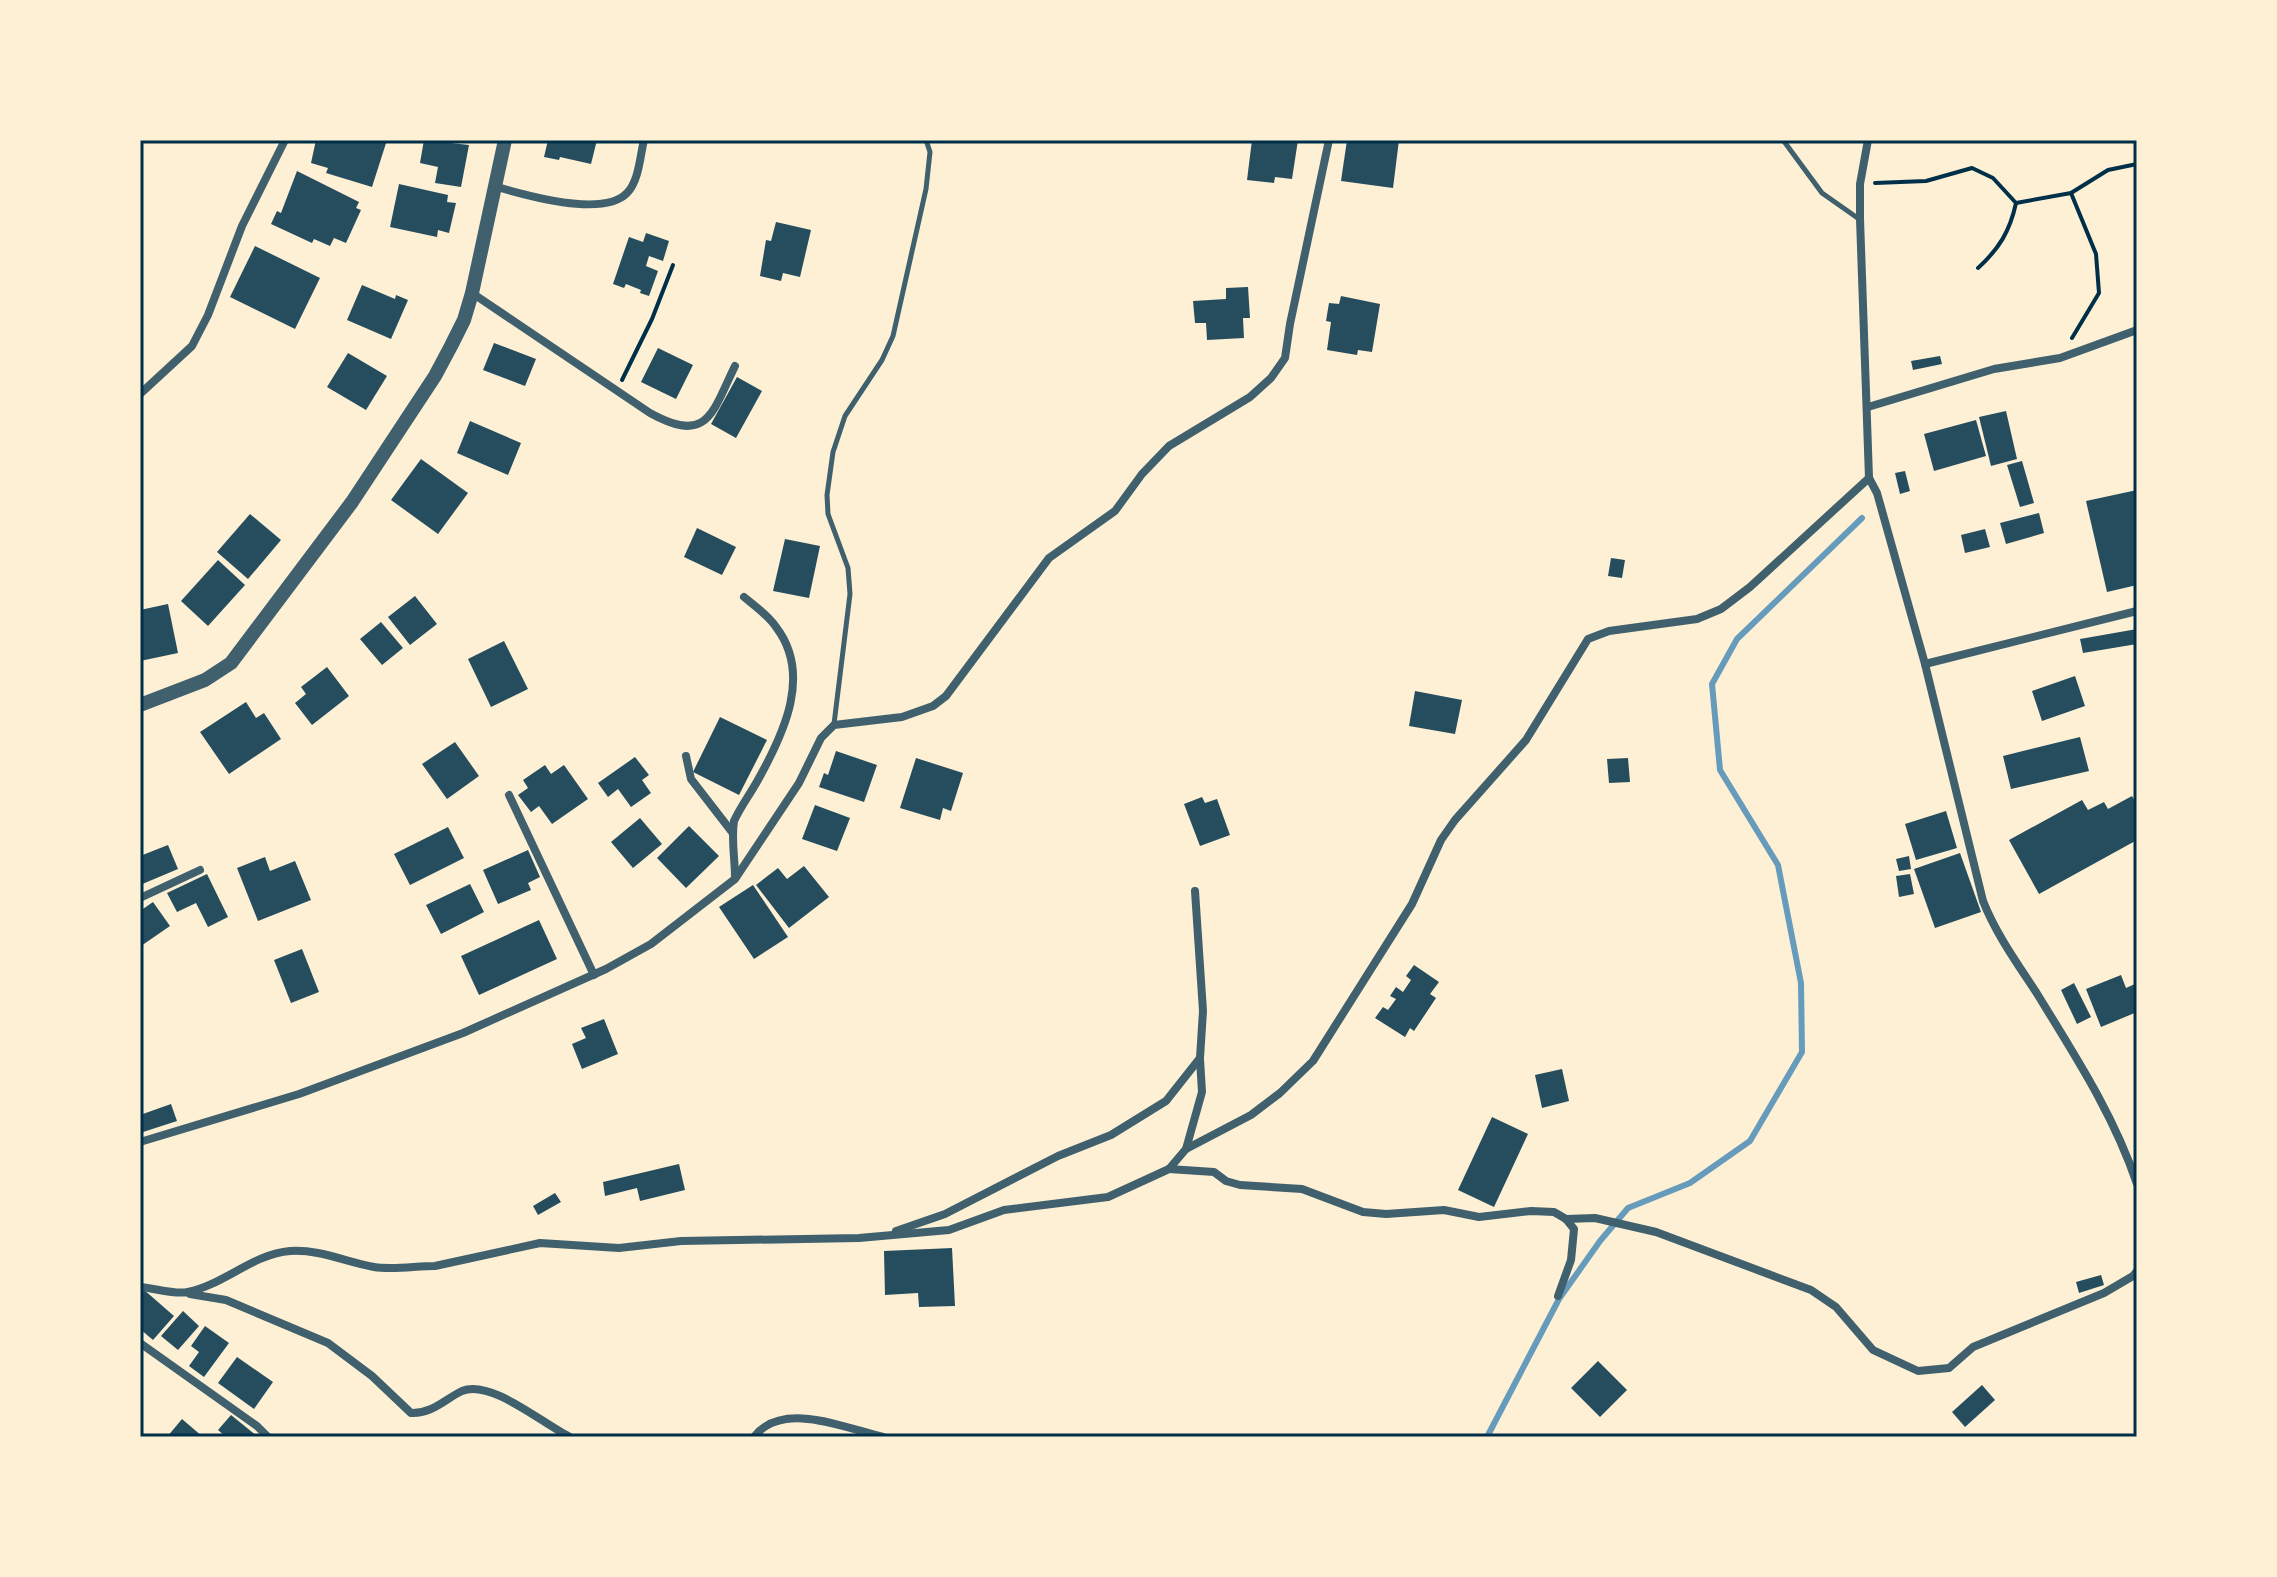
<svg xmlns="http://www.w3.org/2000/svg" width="2277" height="1577" font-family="'Golos Text',sans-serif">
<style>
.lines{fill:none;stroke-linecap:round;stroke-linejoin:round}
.stream{stroke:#669bbc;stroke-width:6}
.building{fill:#264d5e}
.path{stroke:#003049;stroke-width:4}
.service{stroke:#3f606c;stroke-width:5}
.minor{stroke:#3f606c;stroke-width:8}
.tertiary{stroke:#3f606c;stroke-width:14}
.neatline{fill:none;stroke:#003049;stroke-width:3}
</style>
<rect width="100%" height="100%" fill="#fdf0d5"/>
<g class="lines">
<path class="stream" d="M 1487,1437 L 1559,1299 L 1600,1241 L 1628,1208 L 1690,1183 L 1750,1141 L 1802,1052 L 1801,983 L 1778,865 L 1720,770 L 1712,684 L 1737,639 L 1862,518"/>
</g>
<g class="building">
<path d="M 316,140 L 387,140 L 372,187 L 326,173 L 328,168 L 311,163 Z"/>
<path d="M 424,140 L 469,145 L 461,187 L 435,183 L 438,167 L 420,163 Z"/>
<path d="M 548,140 L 597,140 L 591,164 L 560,157 L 559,160 L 544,157 Z"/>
<path d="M 1252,140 L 1298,140 L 1292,179 L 1275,177 L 1274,183 L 1247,180 Z"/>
<path d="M 1347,140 L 1399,140 L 1393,188 L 1341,181 Z"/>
<path d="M 297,171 L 359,202 L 356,208 L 361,210 L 346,243 L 334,238 L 330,246 L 314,239 L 312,243 L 271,224 L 277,211 L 281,213 Z"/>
<path d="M 399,184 L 448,195 L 447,202 L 456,203 L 449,233 L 438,230 L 437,237 L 390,227 Z"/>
<path d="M 776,222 L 811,230 L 800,277 L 783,273 L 781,281 L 760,276 L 766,240 L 771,241 Z"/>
<path d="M 646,233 L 669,241 L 663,261 L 649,256 L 646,266 L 658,271 L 649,296 L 640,293 L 641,290 L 626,284 L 624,288 L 613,284 L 629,237 L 643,242 Z"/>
<path d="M 255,246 L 320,278 L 295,329 L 230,297 Z"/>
<path d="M 362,285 L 395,299 L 396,295 L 408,300 L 391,339 L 347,320 Z"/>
<path d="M 1248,287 L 1250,318 L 1243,318 L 1244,338 L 1207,340 L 1206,323 L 1195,323 L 1193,301 L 1226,299 L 1226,288 Z"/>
<path d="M 1341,296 L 1380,304 L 1372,352 L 1358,350 L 1357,355 L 1327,350 L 1331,322 L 1326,321 L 1329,303 L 1339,304 Z"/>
<path d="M 494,343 L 536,359 L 525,386 L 483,370 Z"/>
<path d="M 658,348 L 693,365 L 676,399 L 641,382 Z"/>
<path d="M 348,353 L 387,376 L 366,410 L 327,387 Z"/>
<path d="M 1940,356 L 1942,364 L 1913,370 L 1911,361 Z"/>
<path d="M 737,377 L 762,391 L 736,438 L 711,424 Z"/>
<path d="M 2006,411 L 2017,459 L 1991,466 L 1979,417 Z"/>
<path d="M 1976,420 L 1986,456 L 1934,471 L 1924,434 Z"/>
<path d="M 470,421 L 521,443 L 508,475 L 457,453 Z"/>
<path d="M 421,459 L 468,493 L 438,534 L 391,500 Z"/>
<path d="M 2022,461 L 2034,503 L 2020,507 L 2007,465 Z"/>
<path d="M 1905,471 L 1910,491 L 1900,494 L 1895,473 Z"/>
<path d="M 2137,490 L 2137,585 L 2107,592 L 2086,501 Z"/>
<path d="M 2039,513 L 2044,533 L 2006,544 L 2000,523 Z"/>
<path d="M 250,514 L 281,540 L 248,579 L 217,552 Z"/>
<path d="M 697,528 L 736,547 L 722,575 L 684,557 Z"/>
<path d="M 1985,529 L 1990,547 L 1965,553 L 1961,535 Z"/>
<path d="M 785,539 L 820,546 L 809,598 L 773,591 Z"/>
<path d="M 1611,558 L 1625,560 L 1622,578 L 1608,576 Z"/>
<path d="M 218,560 L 245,585 L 208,626 L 181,601 Z"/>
<path d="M 415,596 L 437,624 L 410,645 L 388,617 Z"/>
<path d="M 168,604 L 178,653 L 140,661 L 140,610 Z"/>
<path d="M 381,622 L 403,648 L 382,665 L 360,639 Z"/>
<path d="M 2137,629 L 2137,644 L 2083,653 L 2080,639 Z"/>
<path d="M 504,641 L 528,689 L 491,707 L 468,659 Z"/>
<path d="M 327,667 L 349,696 L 312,725 L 295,703 L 306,694 L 301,687 Z"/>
<path d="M 2075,676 L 2085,706 L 2042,721 L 2032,691 Z"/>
<path d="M 1415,691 L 1462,700 L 1455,734 L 1409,726 Z"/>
<path d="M 246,702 L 256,718 L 264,713 L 281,739 L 229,774 L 200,732 Z"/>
<path d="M 720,717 L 767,740 L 739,795 L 693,772 Z"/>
<path d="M 2080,737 L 2089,771 L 2011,789 L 2003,756 Z"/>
<path d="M 455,742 L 479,776 L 447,799 L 422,764 Z"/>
<path d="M 836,751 L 877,765 L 864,802 L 819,787 L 824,773 L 828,775 Z"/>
<path d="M 635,757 L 649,775 L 642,780 L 651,793 L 631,807 L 618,789 L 608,797 L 598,783 Z"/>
<path d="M 916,758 L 963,773 L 951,811 L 943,808 L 940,820 L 900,808 Z"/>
<path d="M 1628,758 L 1630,782 L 1609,783 L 1607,759 Z"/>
<path d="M 545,765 L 551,774 L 564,765 L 588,799 L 552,824 L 539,806 L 531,812 L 518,795 L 528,788 L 523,780 Z"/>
<path d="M 2132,796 L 2137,805 L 2137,840 L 2039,894 L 2009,840 L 2082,800 L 2088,810 L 2104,802 L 2108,809 Z"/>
<path d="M 1202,797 L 1205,803 L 1217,799 L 1230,835 L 1200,846 L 1184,804 Z"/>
<path d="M 815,805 L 850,818 L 837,851 L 802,839 Z"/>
<path d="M 1946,811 L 1957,848 L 1916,860 L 1905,824 Z"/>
<path d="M 640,818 L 662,844 L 633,868 L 611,842 Z"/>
<path d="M 689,826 L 719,856 L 686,888 L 657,858 Z"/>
<path d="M 448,827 L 464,858 L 410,885 L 394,854 Z"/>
<path d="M 168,845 L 178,869 L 140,885 L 140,856 Z"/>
<path d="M 528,850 L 540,877 L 528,883 L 531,890 L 498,904 L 483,870 Z"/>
<path d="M 1960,853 L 1981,912 L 1935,928 L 1914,869 Z"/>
<path d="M 1909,856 L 1911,869 L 1899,871 L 1896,859 Z"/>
<path d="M 265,857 L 270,871 L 295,861 L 311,900 L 258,921 L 237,868 Z"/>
<path d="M 804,866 L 829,897 L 789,928 L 756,885 L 778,868 L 787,879 Z"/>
<path d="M 207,874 L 228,917 L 208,927 L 196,903 L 177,912 L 167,893 Z"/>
<path d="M 1910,874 L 1914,894 L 1899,897 L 1896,876 Z"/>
<path d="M 470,884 L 484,912 L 441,934 L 426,905 Z"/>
<path d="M 753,885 L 788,937 L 754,959 L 719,907 Z"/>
<path d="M 153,902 L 170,926 L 141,946 L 140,911 Z"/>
<path d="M 539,920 L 557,959 L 479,995 L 461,956 Z"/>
<path d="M 302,949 L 319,992 L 291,1003 L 274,960 Z"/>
<path d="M 1414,965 L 1439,982 L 1430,994 L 1436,998 L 1414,1031 L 1410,1028 L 1405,1037 L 1375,1018 L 1383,1007 L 1388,1010 L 1396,999 L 1390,996 L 1396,987 L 1403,992 L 1411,980 L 1406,976 Z"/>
<path d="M 2121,975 L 2126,988 L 2137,983 L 2137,1012 L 2101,1027 L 2086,989 Z"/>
<path d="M 2074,983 L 2091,1017 L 2077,1024 L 2061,990 Z"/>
<path d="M 604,1019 L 618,1054 L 582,1069 L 572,1044 L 586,1038 L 581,1028 Z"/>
<path d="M 1562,1069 L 1569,1101 L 1542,1108 L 1535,1075 Z"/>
<path d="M 171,1104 L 177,1121 L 140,1133 L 140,1115 Z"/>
<path d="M 1492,1117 L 1528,1134 L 1494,1207 L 1458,1190 Z"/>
<path d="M 679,1164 L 685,1190 L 640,1201 L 637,1188 L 605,1196 L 603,1182 Z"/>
<path d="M 555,1193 L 561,1202 L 538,1215 L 533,1206 Z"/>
<path d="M 952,1248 L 955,1306 L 919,1307 L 918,1293 L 885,1295 L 884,1251 Z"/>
<path d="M 2101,1275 L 2104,1285 L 2079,1293 L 2076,1282 Z"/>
<path d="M 143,1289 L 174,1316 L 153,1340 L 140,1329 L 140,1292 Z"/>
<path d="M 183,1311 L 199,1326 L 178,1350 L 161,1336 Z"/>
<path d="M 205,1326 L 229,1343 L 204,1377 L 189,1366 L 199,1352 L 191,1346 Z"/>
<path d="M 237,1357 L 273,1382 L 254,1409 L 218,1383 Z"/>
<path d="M 1598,1361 L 1627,1390 L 1600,1417 L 1571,1388 Z"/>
<path d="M 1982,1385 L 1995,1400 L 1965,1427 L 1952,1412 Z"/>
<path d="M 231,1415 L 258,1437 L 226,1437 L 218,1430 Z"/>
<path d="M 182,1419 L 203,1437 L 167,1437 Z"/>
</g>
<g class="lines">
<g class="path">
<path d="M 1875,183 L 1926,181 L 1972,168 L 1993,178 L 2016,203 C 2010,231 1999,249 1978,268"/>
<path d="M 2071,193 L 2096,254 L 2099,293 L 2072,338"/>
<path d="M 2016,203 L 2071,193 L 2108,170 L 2137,164"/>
<path d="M 622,380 L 652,319 L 673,265"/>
</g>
<g class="service">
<path d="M 1783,140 L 1822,193 L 1859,219"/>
<path d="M 834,724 L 850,594 L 848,568 L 828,514 L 827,495 L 833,452 L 845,416 L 882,360 L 893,336 L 926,189 L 930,152 L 926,140"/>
</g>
<g class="minor">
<path d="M 1868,140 L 1860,184 L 1860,219 L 1869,478 L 1877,493 L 1925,664 L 1983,901 C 1996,934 2017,963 2036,992 C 2074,1054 2114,1115 2137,1184"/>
<path d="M 494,186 C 524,195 603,218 627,193 C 639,181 640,156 644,140"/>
<path d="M 472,293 L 650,413 C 708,445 712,413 735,366"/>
<path d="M 140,394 L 192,346 L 208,315 L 242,226 L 285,140"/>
<path d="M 1868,407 L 1994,369 L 2060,358 L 2137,330"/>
<path d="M 1925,664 L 2137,611"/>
<path d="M 686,756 L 691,779 L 732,832"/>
<path d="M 509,795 L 594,975"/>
<path d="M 735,877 C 735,859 731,839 734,821 C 741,806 751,793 759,778 C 784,733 812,674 776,627 C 768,615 755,606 744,597"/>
<path d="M 140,898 L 200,870"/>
<path d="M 140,1142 L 299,1094 L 463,1033 L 606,969 L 651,944 L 735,879 L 799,783 L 821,738 L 834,725 L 902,717 L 933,706 L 946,696 L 1049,558 L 1115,511 L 1142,474 L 1169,446 L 1250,397 L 1271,378 L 1285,358 L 1290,324 L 1329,140"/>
<path d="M 1186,1149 L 1202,1092 L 1200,1059"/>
<path d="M 1169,1169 L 1214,1172 L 1226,1181 L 1240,1185 L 1302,1189 L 1363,1212 L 1386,1214 L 1444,1210 L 1479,1217 L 1531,1211 L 1554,1212 L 1566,1219 L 1574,1229 L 1571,1260 L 1558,1296"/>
<path d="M 1566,1219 L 1595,1218 L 1656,1232 L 1811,1290 L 1836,1307 L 1873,1350 L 1918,1371 L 1949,1368 L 1973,1347 L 2104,1293 L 2133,1276 L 2137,1271"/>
<path d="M 896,1231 L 945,1214 L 1058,1156 L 1111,1135 L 1166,1101 L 1200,1058 L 1203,1011 L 1195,891"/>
<path d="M 140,1287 C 155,1288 174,1295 188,1292 C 225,1284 253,1254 290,1251 C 319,1249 346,1262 374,1267 C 393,1270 416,1266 435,1266 L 540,1243 L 619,1248 L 681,1241 L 859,1238 L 949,1230 L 1004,1210 L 1108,1197 L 1169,1169 L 1186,1149 L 1251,1115 L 1280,1093 L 1313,1061 L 1412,904 L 1441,840 L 1455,820 L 1526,740 L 1588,639 L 1609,631 L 1697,619 L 1721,609 L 1750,587 L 1869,478"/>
<path d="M 190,1294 L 226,1300 L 328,1343 L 372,1376 L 411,1413 C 432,1414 445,1399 462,1391 C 491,1379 543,1424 570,1437"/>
<path d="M 140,1343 L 257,1426 L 268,1437"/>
<path d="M 754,1437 C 782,1400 845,1428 883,1437"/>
</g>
<path class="tertiary" d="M 140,705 L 205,680 L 231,663 L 352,502 L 435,376 L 451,346 L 464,320 L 472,293 L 505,140"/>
</g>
<rect width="2277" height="1577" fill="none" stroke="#fdf0d5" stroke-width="284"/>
<rect x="142" y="142" width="1993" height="1293" class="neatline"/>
</svg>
